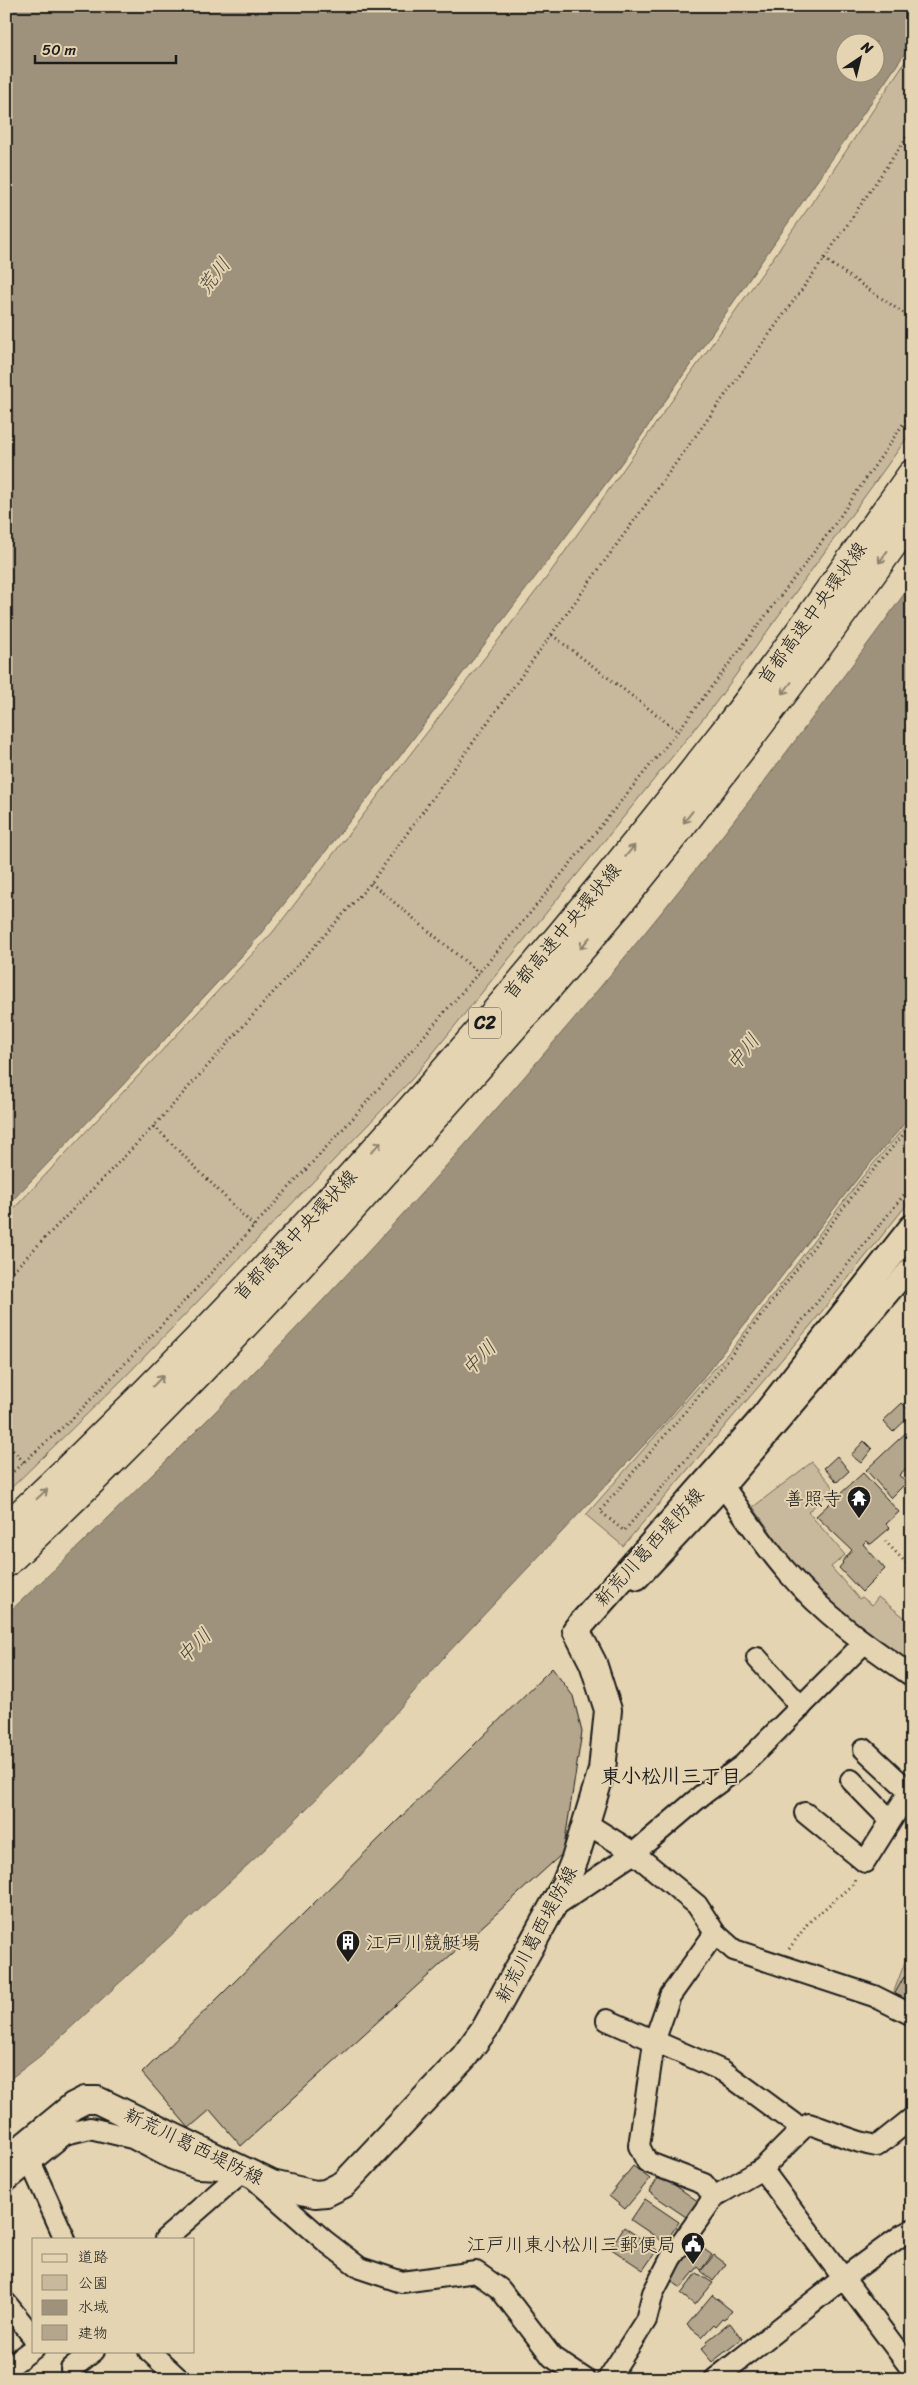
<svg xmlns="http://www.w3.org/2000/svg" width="918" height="2385" font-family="Sriracha,'Klee One',sans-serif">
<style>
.green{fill:#c8b99c;stroke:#726a5c}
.water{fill:#9e927c;stroke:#6a6356;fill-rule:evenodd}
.building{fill:#b4a68c;stroke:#1c1c1c}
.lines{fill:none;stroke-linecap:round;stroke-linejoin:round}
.minor-casing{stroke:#1c1c1c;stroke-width:24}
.major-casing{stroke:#1c1c1c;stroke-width:30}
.highway-casing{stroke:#1c1c1c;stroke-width:31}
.path{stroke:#1c1c1c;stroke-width:3;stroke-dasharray:1 4;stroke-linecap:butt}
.minor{stroke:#e5d4b1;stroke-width:20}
.major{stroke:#e5d4b1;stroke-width:26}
.highway{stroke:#e5d4b1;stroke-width:28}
.oneway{stroke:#8b816e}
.labels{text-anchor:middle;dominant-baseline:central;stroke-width:4;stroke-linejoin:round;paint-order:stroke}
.shield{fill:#e5d4b1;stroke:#585349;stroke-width:1}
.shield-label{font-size:18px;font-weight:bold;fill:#1c1c1c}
.street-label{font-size:19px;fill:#1c1c1c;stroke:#e5d4b1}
.poi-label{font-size:19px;fill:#1c1c1c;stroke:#e5d4b1;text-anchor:end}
.water-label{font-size:20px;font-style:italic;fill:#4a453e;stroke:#e5d4b1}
.neighbourhood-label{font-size:20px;font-weight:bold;fill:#1c1c1c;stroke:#e5d4b1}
</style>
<rect width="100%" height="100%" fill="#e5d4b1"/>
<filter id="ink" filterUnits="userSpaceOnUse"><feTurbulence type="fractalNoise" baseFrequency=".02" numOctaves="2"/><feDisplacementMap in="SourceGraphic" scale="10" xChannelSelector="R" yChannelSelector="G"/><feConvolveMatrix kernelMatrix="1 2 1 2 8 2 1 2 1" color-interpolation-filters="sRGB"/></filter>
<g filter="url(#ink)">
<g class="green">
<path d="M 912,51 L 912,431 L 714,705 L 412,1079 L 122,1380 L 6,1493 L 6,1217 L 273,932 L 547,577 L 809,207 Z"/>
<path d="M 912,1118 L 912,1198 L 811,1325 L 623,1546 L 586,1515 L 735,1345 L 859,1181 Z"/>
<path d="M 812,1462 L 834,1488 L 808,1512 L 845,1555 L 831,1567 L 859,1599 L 862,1597 L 872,1605 L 878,1597 L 912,1623 L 912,1664 L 833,1605 L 802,1576 L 753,1507 Z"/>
<path d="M 912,1943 L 912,2012 L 890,2002 Z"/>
</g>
<g class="water">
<path d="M 6,6 L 912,6 L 912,43 L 635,445 L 379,784 L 250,947 L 121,1087 L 6,1207 ZM 846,42 L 876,42 L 876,72 L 846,72 Z"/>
<path d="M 912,583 L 912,1115 L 861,1174 L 706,1374 L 660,1428 L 443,1658 L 348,1768 L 264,1850 L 40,2056 L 6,2082 L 6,1615 C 296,1345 564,1049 801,733 C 838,683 876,634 912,583 Z"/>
</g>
<g class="building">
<path d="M 902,1403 L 912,1414 L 893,1432 L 883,1421 Z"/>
<path d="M 912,1427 L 912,1463 L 899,1475 L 906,1483 L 891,1498 L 866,1470 Z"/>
<path d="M 864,1441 L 872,1449 L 861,1463 L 851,1455 Z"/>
<path d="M 837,1456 L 849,1471 L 837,1482 L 824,1468 Z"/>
<path d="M 863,1473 L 899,1512 L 886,1524 L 890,1528 L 871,1544 L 866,1541 L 863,1544 L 885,1569 L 862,1592 L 839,1568 L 843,1563 L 842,1562 L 852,1550 L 816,1516 Z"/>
<path d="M 552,1668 L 573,1696 L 582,1732 L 563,1853 L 241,2146 L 210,2110 L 189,2128 L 142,2073 Z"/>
<path d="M 912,1952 L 912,1973 L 905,1970 Z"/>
<path d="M 904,1977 L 912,1981 L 912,1998 L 909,2003 L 894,1995 Z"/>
<path d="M 633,2166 L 650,2179 L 625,2209 L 609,2196 Z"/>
<path d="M 660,2175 L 699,2202 L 686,2217 L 649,2192 Z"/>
<path d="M 645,2199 L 679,2222 L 665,2243 L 631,2220 Z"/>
<path d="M 624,2227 L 657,2250 L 643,2270 L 610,2248 Z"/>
<path d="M 696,2243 L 712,2255 L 701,2270 L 698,2267 L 681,2288 L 669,2279 Z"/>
<path d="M 714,2255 L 726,2264 L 713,2281 L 701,2271 Z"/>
<path d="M 697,2273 L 713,2283 L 695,2305 L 681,2294 Z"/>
<path d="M 712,2295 L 732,2311 L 724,2320 L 722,2319 L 715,2327 L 713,2325 L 702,2337 L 687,2325 Z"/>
<path d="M 730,2323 L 742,2339 L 712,2362 L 701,2349 L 708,2343 L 707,2341 Z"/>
</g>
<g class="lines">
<defs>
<g id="minor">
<path d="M 724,1487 C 744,1516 765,1547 788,1573 C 823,1614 868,1646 912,1676"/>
<path d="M 638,1579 L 724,1487 L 912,1266"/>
<path d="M 757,1658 L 801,1707"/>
<path d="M 864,1749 L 909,1791"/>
<path d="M 851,1780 L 890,1820"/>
<path d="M 805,1813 L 865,1862 L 912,1787"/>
<path d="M 586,1823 L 634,1853 L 697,1905 L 715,1933 L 734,1950 L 874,1996 L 912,2015"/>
<path d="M 552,1908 L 634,1853 L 702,1795 L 743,1765 L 864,1643"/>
<path d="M 607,2020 L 723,2071 L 802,2129"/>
<path d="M 30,2161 L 65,2239"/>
<path d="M 762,2169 L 912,2370"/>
<path d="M 6,2182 L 65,2134 L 90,2128 L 132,2138 L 170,2158 L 198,2168 L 244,2170 L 325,2241 L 360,2268 L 402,2282 L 476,2272 L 500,2289 L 552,2357 L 585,2379"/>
<path d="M 714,2197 L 704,2184 L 647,2162 L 639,2146 L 654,2042 L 670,1996 L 715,1933"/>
<path d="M 165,2239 L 244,2170"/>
<path d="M 6,2303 L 34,2338"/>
<path d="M 149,2351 L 179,2379"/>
<path d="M 6,2369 L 34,2348"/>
<path d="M 71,2369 L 94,2351"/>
<path d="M 608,2379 L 646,2320 L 653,2293 L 671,2258 L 714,2197 L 762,2169 L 802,2129 L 809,2124 C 833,2131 851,2142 877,2146 L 912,2118"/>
<path d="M 715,2379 L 842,2279 L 902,2235 L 912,2230"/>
</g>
<path id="major" d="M 6,2161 L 73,2106 L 85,2100 L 97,2100 L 272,2184 L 315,2194 L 326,2193 L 344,2184 L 464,2057 L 486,2027 L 565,1884 L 575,1859 L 602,1770 L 608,1710 L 593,1663 L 576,1630 L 758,1424 L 912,1228"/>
<g id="highway">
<path d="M 6,1528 C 264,1286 500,1018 718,740 C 786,654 848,563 912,474"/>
<path d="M 6,1563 C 139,1439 263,1308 384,1173 C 475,1071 567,969 652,863 C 742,750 828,635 912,518"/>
</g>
</defs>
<use href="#minor" class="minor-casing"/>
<use href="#major" class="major-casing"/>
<use href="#highway" class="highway-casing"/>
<g class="path">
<path d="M 824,259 L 912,319"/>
<path d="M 552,635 L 678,731"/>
<path d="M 371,883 L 479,973"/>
<path d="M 912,1124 L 860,1186 L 709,1384 L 600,1511 L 624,1531 L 742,1395 L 912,1185"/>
<path d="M 154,1126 L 254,1226"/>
<path d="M 6,1278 L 154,1126 L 371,883 L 824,259 L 912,129"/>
<path d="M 6,1443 L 24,1462"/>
<path d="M 6,1478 L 73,1418 L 212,1272 L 353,1118 L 526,918 L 678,731 L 830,531 L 912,411"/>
<path d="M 885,1541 L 912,1569"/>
<path d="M 789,1949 L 808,1923 L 852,1885 L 856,1878"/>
</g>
<use href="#minor" class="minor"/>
<use href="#major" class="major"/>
<use href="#highway" class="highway"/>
</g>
<defs><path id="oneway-shaft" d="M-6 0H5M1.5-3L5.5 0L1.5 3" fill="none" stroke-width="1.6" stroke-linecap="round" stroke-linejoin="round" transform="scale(1.25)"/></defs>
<g class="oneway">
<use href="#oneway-shaft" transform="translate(883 557) rotate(126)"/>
<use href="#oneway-shaft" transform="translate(787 688) rotate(127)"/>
<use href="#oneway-shaft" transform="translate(688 817) rotate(128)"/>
<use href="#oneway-shaft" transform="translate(630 851) rotate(-51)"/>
<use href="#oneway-shaft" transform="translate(585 943) rotate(130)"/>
<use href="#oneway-shaft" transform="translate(376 1147) rotate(-48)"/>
<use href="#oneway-shaft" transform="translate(158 1381) rotate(-46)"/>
<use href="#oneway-shaft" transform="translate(42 1494) rotate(-43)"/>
</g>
</g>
<defs>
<symbol id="temple-pin" viewBox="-11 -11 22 30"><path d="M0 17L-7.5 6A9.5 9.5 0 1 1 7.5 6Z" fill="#1c1c1c" stroke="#e5d4b1"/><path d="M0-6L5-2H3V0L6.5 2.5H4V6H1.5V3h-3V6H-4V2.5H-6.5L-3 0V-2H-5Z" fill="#fff"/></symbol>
<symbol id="building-pin" viewBox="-11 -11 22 30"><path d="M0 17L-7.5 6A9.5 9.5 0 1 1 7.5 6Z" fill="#1c1c1c" stroke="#e5d4b1"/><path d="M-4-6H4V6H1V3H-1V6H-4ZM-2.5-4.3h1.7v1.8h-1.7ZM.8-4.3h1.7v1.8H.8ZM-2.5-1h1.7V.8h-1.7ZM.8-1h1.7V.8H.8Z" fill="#fff"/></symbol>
<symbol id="civic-pin" viewBox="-11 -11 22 30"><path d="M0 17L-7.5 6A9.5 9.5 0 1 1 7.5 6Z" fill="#1c1c1c" stroke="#e5d4b1"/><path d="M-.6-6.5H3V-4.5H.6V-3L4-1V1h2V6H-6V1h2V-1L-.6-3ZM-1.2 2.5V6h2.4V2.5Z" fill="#fff"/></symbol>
</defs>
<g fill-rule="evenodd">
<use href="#temple-pin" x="845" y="1484" width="28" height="38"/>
<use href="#building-pin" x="334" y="1928" width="28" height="38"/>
<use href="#civic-pin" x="679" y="2230" width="28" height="38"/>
</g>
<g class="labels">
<rect class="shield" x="469" y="1007.5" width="32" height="31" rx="4"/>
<g class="shield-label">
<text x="485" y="1023">C2</text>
</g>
<g class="street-label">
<text transform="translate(812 613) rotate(-54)">首都高速中央環状線</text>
<text transform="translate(562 931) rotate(-50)">首都高速中央環状線</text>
<text transform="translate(295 1235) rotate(-47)">首都高速中央環状線</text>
<text transform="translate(649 1547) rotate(-48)">新荒川葛西堤防線</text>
<text transform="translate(536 1934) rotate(-62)">新荒川葛西堤防線</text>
<text transform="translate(194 2146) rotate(26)">新荒川葛西堤防線</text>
</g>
<g class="poi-label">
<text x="842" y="1498">善照寺</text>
<text x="366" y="1942" text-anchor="start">江戸川競艇場</text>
<text x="676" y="2244">江戸川東小松川三郵便局</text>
</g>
<g class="water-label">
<text transform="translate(214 276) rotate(-52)">荒川</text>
<text transform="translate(743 1052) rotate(-51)">中川</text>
<text transform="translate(479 1358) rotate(-45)">中川</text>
<text transform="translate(194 1646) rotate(-45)">中川</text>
</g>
<g class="neighbourhood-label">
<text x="671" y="1776">東小松川三丁目</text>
</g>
</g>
<rect width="918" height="2385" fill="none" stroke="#e5d4b1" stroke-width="25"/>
<rect x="12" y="12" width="893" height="2360" fill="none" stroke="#1c1c1c" stroke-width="2" filter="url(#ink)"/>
<rect x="32" y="2238" width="162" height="115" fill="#e5d4b1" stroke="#958a75"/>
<rect x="42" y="2254" width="25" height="8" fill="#e5d4b1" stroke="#958a75"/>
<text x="78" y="2262" font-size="15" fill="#1c1c1c">道路</text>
<rect x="42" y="2275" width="25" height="15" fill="#c8b99c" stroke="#958a75"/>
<text x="78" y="2288" font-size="15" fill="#1c1c1c">公園</text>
<rect x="42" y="2300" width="25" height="15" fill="#9e927c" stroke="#958a75"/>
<text x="78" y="2312" font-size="15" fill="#1c1c1c">水域</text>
<rect x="42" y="2325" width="25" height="15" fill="#b4a68c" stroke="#958a75"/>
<text x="78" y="2338" font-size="15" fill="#1c1c1c">建物</text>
<g transform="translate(860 58) rotate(35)"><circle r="24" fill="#e5d4b1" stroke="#958a75"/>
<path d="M0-4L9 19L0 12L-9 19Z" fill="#1c1c1c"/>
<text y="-8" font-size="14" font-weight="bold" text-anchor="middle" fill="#1c1c1c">N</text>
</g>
<path d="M35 55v8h141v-8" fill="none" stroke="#1c1c1c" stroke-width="2.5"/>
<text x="42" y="55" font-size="15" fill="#1c1c1c" stroke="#e5d4b1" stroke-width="4" paint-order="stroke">50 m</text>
</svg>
